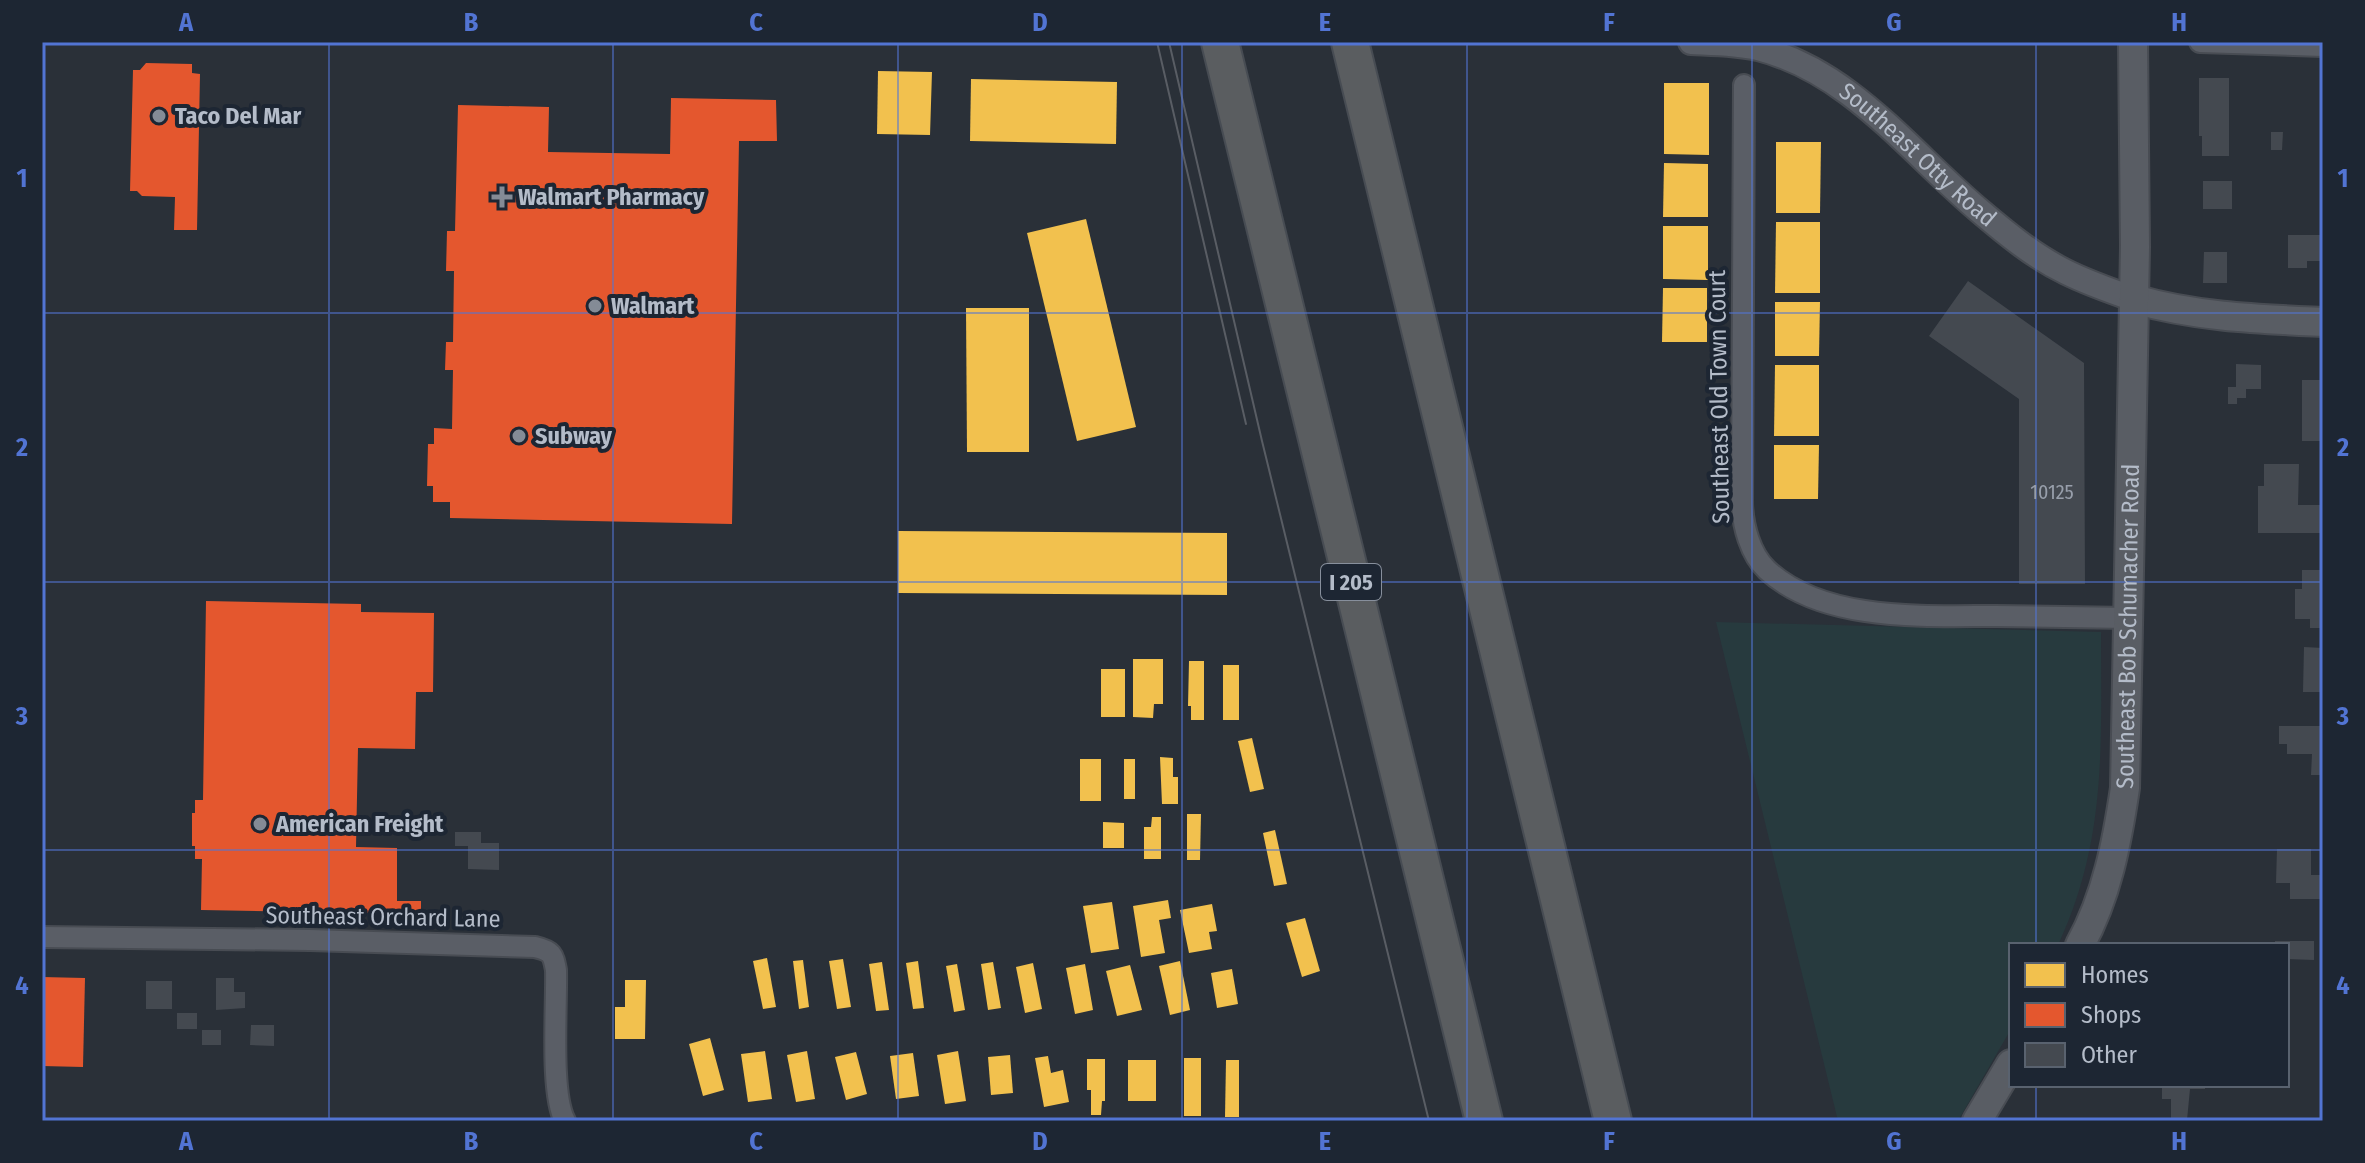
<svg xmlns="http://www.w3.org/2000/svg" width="2365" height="1163" font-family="'Fira Sans Condensed',sans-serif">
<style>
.green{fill:#273a3e}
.homes{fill:#f2c14e}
.shops{fill:#e4572e}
.building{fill:#444950}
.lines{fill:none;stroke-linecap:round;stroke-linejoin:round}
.minor-casing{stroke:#484c53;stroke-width:24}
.tertiary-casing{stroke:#484c53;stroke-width:28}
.secondary-casing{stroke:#484c53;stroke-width:32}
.motorway-casing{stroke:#474c53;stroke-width:40}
.minor{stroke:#5a5e66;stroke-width:20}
.tertiary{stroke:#5a5e66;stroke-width:24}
.secondary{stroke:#595d64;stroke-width:28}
.motorway{stroke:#5a5d60;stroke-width:36}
.tram{stroke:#595d64;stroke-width:2}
.grid{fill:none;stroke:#5274d3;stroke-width:2;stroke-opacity:0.55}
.poi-dot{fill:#848b96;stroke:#1d2633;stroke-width:3}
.labels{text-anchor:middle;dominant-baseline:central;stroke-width:8;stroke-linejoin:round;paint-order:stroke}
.number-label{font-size:20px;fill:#989fab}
.shield{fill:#1d2633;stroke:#878f9c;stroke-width:2}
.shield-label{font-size:22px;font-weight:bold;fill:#b4bcc9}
.poi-label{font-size:24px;font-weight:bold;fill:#b4bcc9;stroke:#1d2633;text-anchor:start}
.street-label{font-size:24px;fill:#b4bcc9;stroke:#1d2633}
.neatline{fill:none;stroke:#5274d3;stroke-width:3}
.grid-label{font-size:26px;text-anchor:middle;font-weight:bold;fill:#5274d3}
</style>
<rect width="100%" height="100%" fill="#2a3038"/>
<path class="green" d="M 1716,622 L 2101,632 C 2101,745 2107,840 2058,945 L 2011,945 L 2011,1029 L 1958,1121 L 1838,1121 Z"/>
<g class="homes">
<path d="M 878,71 L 932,72 L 930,135 L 877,134 Z"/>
<path d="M 971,79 L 1117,82 L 1116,144 L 970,141 Z"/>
<path d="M 1664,83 L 1709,83 L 1709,155 L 1664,154 Z"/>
<path d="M 1776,142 L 1821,142 L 1820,213 L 1776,213 Z"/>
<path d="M 1664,163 L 1708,164 L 1708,217 L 1663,217 Z"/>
<path d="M 1086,219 L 1136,427 L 1077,441 L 1027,233 Z"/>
<path d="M 1776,222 L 1820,222 L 1820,293 L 1775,293 Z"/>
<path d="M 1663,226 L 1708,226 L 1708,280 L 1663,279 Z"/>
<path d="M 1663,288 L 1707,288 L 1707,342 L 1662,342 Z"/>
<path d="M 1775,302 L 1820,302 L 1819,356 L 1775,356 Z"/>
<path d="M 966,308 L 1029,308 L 1029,452 L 967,452 Z"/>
<path d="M 1775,365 L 1819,365 L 1819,436 L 1774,436 Z"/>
<path d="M 1774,445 L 1819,445 L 1818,499 L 1774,499 Z"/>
<path d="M 898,531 L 1227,533 L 1227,595 L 898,593 Z"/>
<path d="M 1133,659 L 1163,659 L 1163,704 L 1154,704 L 1153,718 L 1133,717 Z"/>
<path d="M 1189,661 L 1204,661 L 1204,720 L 1191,720 L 1191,706 L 1188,706 Z"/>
<rect x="1223" y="665" width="16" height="55"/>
<rect x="1101" y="669" width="24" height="48"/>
<path d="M 1252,738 L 1264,789 L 1250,792 L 1238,741 Z"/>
<path d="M 1160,757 L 1173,758 L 1173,777 L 1178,777 L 1178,804 L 1162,804 Z"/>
<rect x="1080" y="759" width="21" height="42"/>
<rect x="1124" y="759" width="11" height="40"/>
<path d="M 1187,814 L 1201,814 L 1200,860 L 1187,860 Z"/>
<path d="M 1152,817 L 1161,817 L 1161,859 L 1144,859 L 1144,827 L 1151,827 Z"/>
<path d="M 1103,822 L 1124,823 L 1124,848 L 1103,848 Z"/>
<path d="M 1275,830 L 1287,884 L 1274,886 L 1263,833 Z"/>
<path d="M 1168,900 L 1171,918 L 1159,920 L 1165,953 L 1141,957 L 1133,906 Z"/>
<path d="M 1112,902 L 1119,949 L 1091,953 L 1083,906 Z"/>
<path d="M 1212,904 L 1217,931 L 1209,932 L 1212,949 L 1189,953 L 1180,910 Z"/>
<path d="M 1305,918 L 1320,971 L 1302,977 L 1286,923 Z"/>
<path d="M 767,958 L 776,1007 L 763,1009 L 753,961 Z"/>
<path d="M 843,959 L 851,1007 L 837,1009 L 829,961 Z"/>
<path d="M 803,960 L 809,1007 L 799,1009 L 793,961 Z"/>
<path d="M 918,961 L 924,1008 L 913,1009 L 906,963 Z"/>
<path d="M 1180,961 L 1190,1010 L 1170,1015 L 1159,966 Z"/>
<path d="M 882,962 L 889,1010 L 876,1011 L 869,964 Z"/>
<path d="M 993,962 L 1001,1008 L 988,1010 L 981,964 Z"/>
<path d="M 1033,963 L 1042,1009 L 1025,1013 L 1016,967 Z"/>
<path d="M 957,964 L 965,1010 L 954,1012 L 946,966 Z"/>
<path d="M 1085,964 L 1093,1010 L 1075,1014 L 1066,968 Z"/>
<path d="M 1130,965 L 1142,1010 L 1117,1016 L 1106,971 Z"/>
<path d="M 1232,969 L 1238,1004 L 1217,1008 L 1211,973 Z"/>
<path d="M 625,980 L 646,980 L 645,1039 L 615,1039 L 615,1007 L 625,1007 Z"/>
<path d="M 710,1038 L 724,1090 L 703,1096 L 689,1044 Z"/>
<path d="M 765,1051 L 772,1099 L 748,1102 L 741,1054 Z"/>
<path d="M 807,1051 L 815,1099 L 796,1102 L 787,1055 Z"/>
<path d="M 958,1051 L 966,1101 L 945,1104 L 937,1055 Z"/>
<path d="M 856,1052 L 867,1094 L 846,1100 L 835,1057 Z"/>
<path d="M 913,1053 L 919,1096 L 896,1099 L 890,1056 Z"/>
<path d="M 1010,1055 L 1013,1093 L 991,1095 L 988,1057 Z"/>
<path d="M 1048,1056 L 1051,1073 L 1063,1070 L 1069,1102 L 1044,1107 L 1035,1058 Z"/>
<rect x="1184" y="1058" width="17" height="58"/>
<path d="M 1087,1059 L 1105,1059 L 1105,1101 L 1102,1101 L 1101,1115 L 1091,1115 L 1091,1090 L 1087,1090 Z"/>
<rect x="1128" y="1060" width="28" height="41"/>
<path d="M 1226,1060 L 1239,1060 L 1239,1117 L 1225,1117 Z"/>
</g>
<g class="shops">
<path d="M 146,63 L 192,64 L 192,73 L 200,74 L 197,230 L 174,230 L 175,197 L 142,196 L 137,191 L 130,191 L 133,70 L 140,70 Z"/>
<path d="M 671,98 L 776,100 L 777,141 L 739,141 L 732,524 L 450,518 L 450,502 L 433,502 L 433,486 L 427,486 L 428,444 L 434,444 L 434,428 L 452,429 L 453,370 L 445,370 L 446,342 L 453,342 L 454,271 L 446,271 L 447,231 L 455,231 L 458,105 L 549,107 L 548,152 L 670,154 Z"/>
<path d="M 206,601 L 361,604 L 361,612 L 434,613 L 433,692 L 416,692 L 415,749 L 358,748 L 356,847 L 397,848 L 397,901 L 421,901 L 421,914 L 201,910 L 202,859 L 195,859 L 195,846 L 192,846 L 192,813 L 195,813 L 195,800 L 203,800 Z"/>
<path d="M 42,977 L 85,978 L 83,1067 L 42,1066 Z"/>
</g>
<g class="building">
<path d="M 2199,78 L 2229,78 L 2229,156 L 2202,156 L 2202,136 L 2199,136 Z"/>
<path d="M 2271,132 L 2283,132 L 2282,150 L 2271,150 Z"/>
<rect x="2203" y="181" width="29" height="28"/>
<path d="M 2288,235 L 2322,235 L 2322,261 L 2307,261 L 2307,268 L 2288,268 Z"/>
<path d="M 2204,252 L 2227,252 L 2227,283 L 2203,283 Z"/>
<path d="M 1968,281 L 2084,363 L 2085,584 L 2019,584 L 2019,399 L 1929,336 Z"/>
<path d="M 2236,364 L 2261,365 L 2261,389 L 2246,389 L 2246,398 L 2237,398 L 2237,404 L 2228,404 L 2228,387 L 2236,387 Z"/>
<rect x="2302" y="380" width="21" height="61"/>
<path d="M 2264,464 L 2299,464 L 2298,505 L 2323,505 L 2323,533 L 2258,533 L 2258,486 L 2264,486 Z"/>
<path d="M 2302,570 L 2321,570 L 2323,628 L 2310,628 L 2310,619 L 2295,619 L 2295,589 L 2302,589 Z"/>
<path d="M 2304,647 L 2323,648 L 2323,692 L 2303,692 Z"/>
<path d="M 2279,726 L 2323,726 L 2323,775 L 2311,775 L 2312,754 L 2287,754 L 2287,744 L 2279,744 Z"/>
<path d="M 455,832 L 481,832 L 481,843 L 499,843 L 499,870 L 468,869 L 468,846 L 455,846 Z"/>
<path d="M 2277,849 L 2311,849 L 2311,875 L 2323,875 L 2323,899 L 2290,899 L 2290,883 L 2276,883 Z"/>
<path d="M 2275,941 L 2314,941 L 2314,960 L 2287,959 L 2287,945 L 2275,945 Z"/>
<path d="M 216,978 L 234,978 L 234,992 L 245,992 L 245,1008 L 216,1010 Z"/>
<rect x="146" y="981" width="26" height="28"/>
<rect x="177" y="1013" width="20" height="16"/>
<path d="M 251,1025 L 274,1025 L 274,1046 L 250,1045 Z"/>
<rect x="202" y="1030" width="19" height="15"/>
<path d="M 2162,1085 L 2205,1085 L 2205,1089 L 2190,1089 L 2187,1120 L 2171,1120 L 2171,1099 L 2162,1099 Z"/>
</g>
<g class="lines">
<defs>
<g id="minor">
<path d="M 2200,42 L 2323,46"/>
<path d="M 1744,85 L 1742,504 C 1743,526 1750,554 1767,570 C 1823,622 1924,616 1995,616 C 2039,617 2084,617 2129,618"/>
<path d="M 42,937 L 310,940 L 535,947 C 552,951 553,954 556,970 C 557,1005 550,1093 565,1121"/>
</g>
<g id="tertiary">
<path id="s1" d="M 1691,42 C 1713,43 1736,43 1758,48 C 1852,72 1910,153 1981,212 C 2007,234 2035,257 2066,272 C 2088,283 2111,291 2134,299"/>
</g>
<g id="secondary">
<path d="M 2134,299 C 2196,317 2258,319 2323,322"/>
<path id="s2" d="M 2080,945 C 2107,896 2117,842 2125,788 L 2135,247 L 2133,42"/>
<path d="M 1977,1121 L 2011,1064"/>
</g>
<g id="motorway">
<path d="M 1220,42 L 1484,1121"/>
<path d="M 1350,42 L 1613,1121"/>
</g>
</defs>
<use href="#minor" class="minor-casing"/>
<use href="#tertiary" class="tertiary-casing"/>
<use href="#secondary" class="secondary-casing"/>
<use href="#motorway" class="motorway-casing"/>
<use href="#minor" class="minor"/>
<use href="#tertiary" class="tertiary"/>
<use href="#secondary" class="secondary"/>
<use href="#motorway" class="motorway"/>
<g class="tram">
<path d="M 1157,42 L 1246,424"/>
<path d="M 1169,42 L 1262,441 L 1429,1121"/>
</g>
</g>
<path class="grid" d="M 329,42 L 329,1121M 613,42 L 613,1121M 898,42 L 898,1121M 1182,42 L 1182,1121M 1467,42 L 1467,1121M 1752,42 L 1752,1121M 2036,42 L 2036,945M 42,313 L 2323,313M 42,582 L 2323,582M 42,850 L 2323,850M 2036,1085 L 2036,1121"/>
<g class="poi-dot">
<circle cx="159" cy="116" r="8"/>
<path d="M498 185h8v8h8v8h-8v8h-8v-8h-8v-8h8z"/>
<circle cx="595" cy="306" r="8"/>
<circle cx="519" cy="436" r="8"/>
<circle cx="260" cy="824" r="8"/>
</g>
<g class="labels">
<g class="number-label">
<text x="2052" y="492">10125</text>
</g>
<rect class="shield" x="1321" y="564" width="60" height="36" rx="6"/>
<g class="shield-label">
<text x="1351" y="582">I 205</text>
</g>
<g class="poi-label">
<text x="175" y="116">Taco Del Mar</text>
<text x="518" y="197">Walmart Pharmacy</text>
<text x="611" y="306">Walmart</text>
<text x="535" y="436">Subway</text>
<text x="276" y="824">American Freight</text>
</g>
<g class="street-label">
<text stroke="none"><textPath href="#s1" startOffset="262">Southeast Otty Road</textPath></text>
<text transform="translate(1719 397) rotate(-91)">Southeast Old Town Court</text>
<text stroke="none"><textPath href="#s2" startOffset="326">Southeast Bob Schumacher Road</textPath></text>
<text transform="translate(383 917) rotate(1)">Southeast Orchard Lane</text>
</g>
</g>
<rect width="2365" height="1163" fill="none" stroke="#1d2633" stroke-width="88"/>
<rect x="2009" y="943" width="280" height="144" fill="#1d2633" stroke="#59626f" stroke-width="2"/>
<rect x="2025" y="963" width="40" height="24" fill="#f2c14e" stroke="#59626f" stroke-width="2"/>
<text x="2081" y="983" font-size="24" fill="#b4bcc9">Homes</text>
<rect x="2025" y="1003" width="40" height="24" fill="#e4572e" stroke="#59626f" stroke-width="2"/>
<text x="2081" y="1023" font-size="24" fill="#b4bcc9">Shops</text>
<rect x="2025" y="1043" width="40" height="24" fill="#444950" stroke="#59626f" stroke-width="2"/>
<text x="2081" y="1063" font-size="24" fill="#b4bcc9">Other</text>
<rect x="44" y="44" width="2277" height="1075" class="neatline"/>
<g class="grid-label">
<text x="186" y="31">A</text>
<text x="471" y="31">B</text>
<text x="756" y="31">C</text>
<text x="1040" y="31">D</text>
<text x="1325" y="31">E</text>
<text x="1609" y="31">F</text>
<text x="1894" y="31">G</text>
<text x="2179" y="31">H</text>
<text x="22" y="187">1</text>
<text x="2343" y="187">1</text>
<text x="22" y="456">2</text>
<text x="2343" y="456">2</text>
<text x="22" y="725">3</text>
<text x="2343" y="725">3</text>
<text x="22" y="994">4</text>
<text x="2343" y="994">4</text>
<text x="186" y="1150">A</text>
<text x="471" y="1150">B</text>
<text x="756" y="1150">C</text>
<text x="1040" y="1150">D</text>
<text x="1325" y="1150">E</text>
<text x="1609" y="1150">F</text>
<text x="1894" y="1150">G</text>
<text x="2179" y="1150">H</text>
</g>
</svg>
